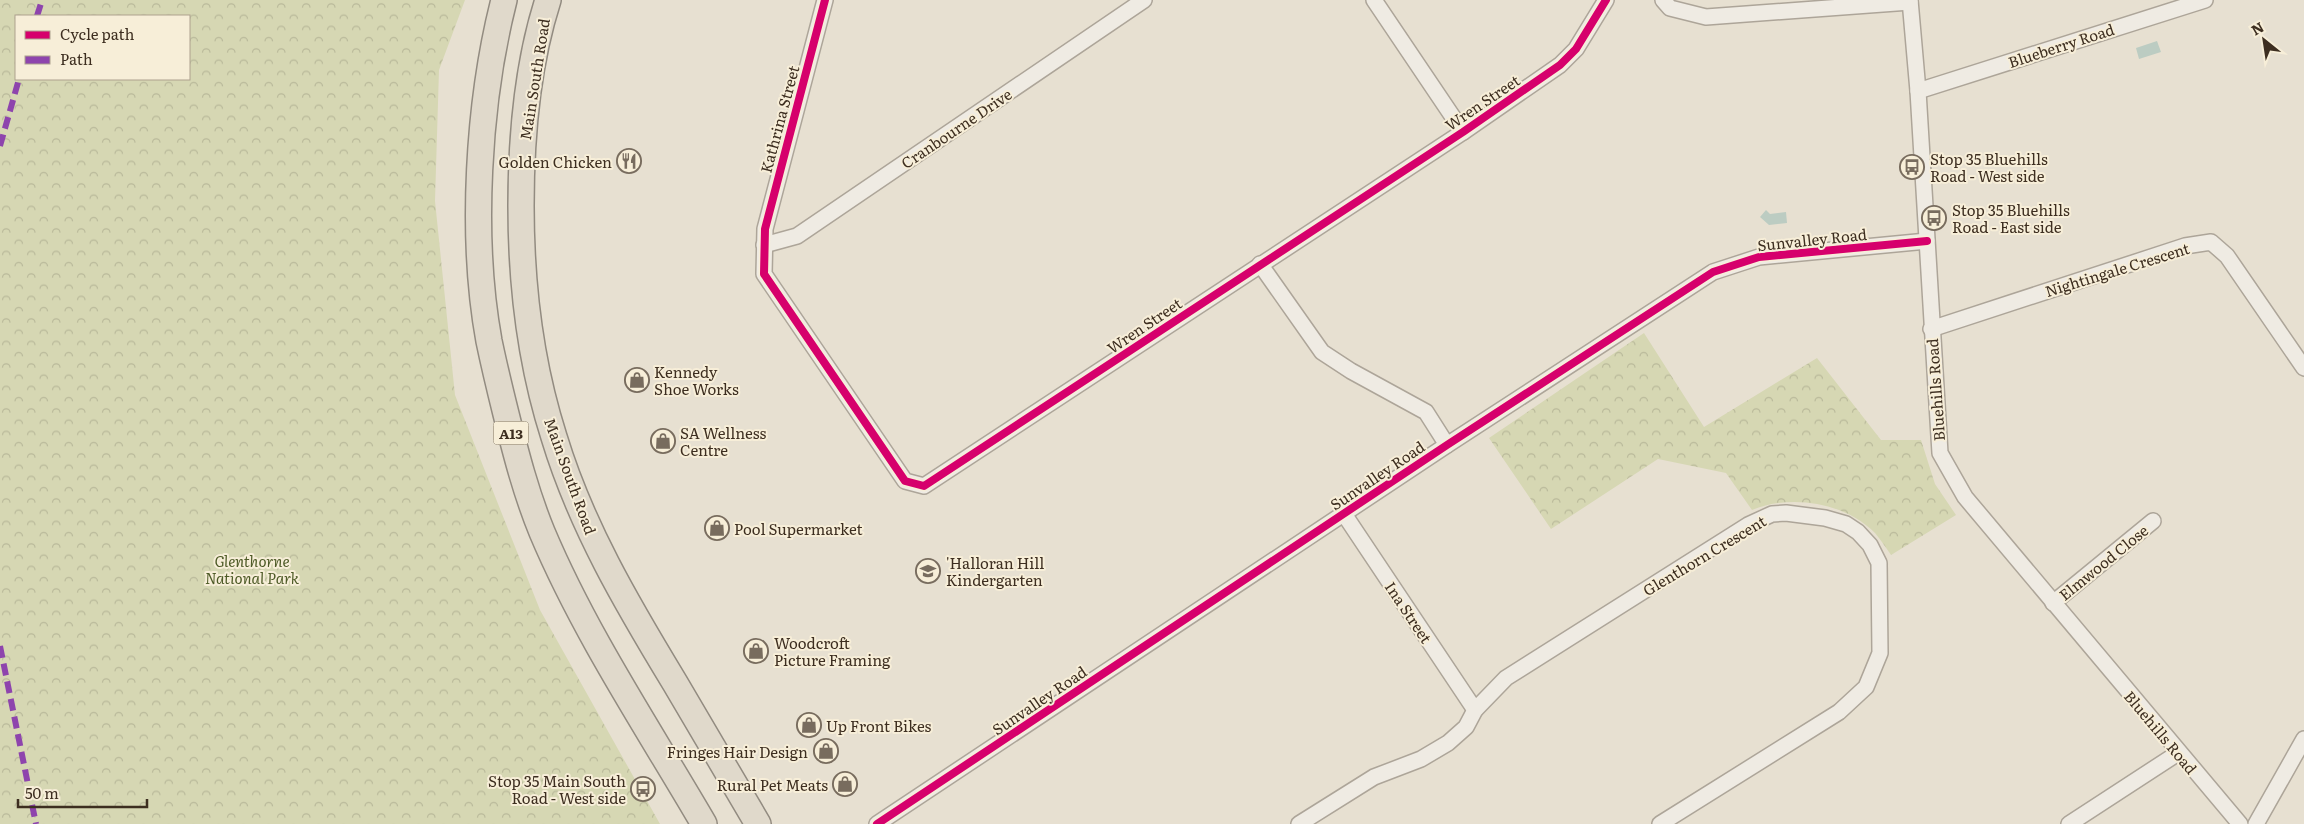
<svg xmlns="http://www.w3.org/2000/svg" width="2304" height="824" font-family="Literata,serif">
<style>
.park{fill:url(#park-crowns);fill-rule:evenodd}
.water{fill:#bcccc2}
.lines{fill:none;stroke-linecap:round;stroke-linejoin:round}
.minor-casing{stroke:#ada599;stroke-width:18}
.trunk-casing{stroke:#928b80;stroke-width:28}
.minor{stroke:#efebe3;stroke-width:15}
.trunk{stroke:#e0d9cb;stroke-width:25}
.quiet{stroke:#8e44ad;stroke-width:6;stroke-dasharray:12 6;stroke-linecap:butt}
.cycleway-casing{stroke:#f7eed8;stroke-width:11}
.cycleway{stroke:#d6006c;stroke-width:8}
.labels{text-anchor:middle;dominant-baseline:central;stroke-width:4;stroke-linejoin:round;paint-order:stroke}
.shield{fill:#f7eed8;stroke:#756857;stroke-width:1}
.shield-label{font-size:14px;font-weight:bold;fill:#3d2e20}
.street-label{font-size:15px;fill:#3d2e20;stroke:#f7eed8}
.poi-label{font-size:15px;fill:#3d2e20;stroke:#f7eed8;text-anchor:start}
.park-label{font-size:15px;font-style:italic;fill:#4d5a26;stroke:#f7eed8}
</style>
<defs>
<pattern id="park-crowns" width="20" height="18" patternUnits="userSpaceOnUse" patternTransform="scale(1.25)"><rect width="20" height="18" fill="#d6d7b3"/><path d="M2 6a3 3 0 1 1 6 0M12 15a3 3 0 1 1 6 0" fill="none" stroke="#b9b99a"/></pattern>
</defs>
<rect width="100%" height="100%" fill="#e7e0d1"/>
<g class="park">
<path d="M 0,0 L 465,0 L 439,70 L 435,201 L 455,395 L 540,610 L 660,824 L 0,824 ZM 189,16 L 189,79 L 16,79 L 16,16 Z"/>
<path d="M 1644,333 L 1704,427 L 1817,358 L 1881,440 L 1921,440 L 1935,484 L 1956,515 L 1891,555 C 1886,548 1881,540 1875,533 C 1844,502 1791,494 1752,510 L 1726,473 L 1658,459 L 1551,529 L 1489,438 Z"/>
</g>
<g class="water">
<path d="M 2157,41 L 2161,52 L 2139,59 L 2136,48 Z"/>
<path d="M 1766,210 L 1770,214 L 1786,212 L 1787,223 L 1769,225 L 1760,217 Z"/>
</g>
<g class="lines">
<defs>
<g id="minor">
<path d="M 825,0 L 765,229 L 764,274 L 905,481 L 924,486 L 1463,132 L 1560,65 L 1576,49 L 1606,0"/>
<path d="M 1374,0 L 1463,132"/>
<path d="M 1663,0 L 1670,8 L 1706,17 L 1910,2"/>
<path d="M 1910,0 L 1918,91 L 1940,453 L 1965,497 L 2240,824"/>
<path d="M 1918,91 L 2205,0"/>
<path d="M 764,245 L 797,236 L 1144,0"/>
<path d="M 1260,264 L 1322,352 L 1351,371 L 1426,412 L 1447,445"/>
<path d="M 1931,329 L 2185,246 L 2211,242 L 2227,256 L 2304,368"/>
<path d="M 1344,514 L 1475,710"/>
<path d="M 2053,603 L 2153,521"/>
<path d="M 877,824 L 1447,445 L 1713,272 L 1759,257 L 1927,241"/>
<path d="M 1299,824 L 1374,777 L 1421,759 L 1448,743 L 1466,727 L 1475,710 L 1506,678 L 1748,525 L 1772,514 L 1786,513 L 1825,518 L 1846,524 L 1858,532 L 1870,545 L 1879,563 L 1880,653 L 1866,687 L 1839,712 L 1660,824"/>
<path d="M 2069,824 L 2178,753"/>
<path d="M 2256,824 L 2304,739"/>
</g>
<g id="trunk">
<path d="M 504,0 C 478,102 470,237 489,341 C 494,365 500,390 506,414 C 516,454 526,493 542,532 C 585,634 648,728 704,824"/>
<path d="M 548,0 C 527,65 521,138 521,206 C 521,284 530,362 554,437 C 581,526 627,604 675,683 C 703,730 730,777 758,824"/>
</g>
</defs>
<use href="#minor" class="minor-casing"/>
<use href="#trunk" class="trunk-casing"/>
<use href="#minor" class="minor"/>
<use href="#trunk" class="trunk"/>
<g class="quiet">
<path d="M 37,16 L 42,0"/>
<path d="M 0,146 L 19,79"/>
<path d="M 0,646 L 36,824"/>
</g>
<defs>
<g id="cycleway">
<path d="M 825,0 L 765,229 L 764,274 L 905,481 L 924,486 L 1463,132 L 1560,65 L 1576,49 L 1606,0"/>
<path d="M 877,824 L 1447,445 L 1713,272 L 1759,257 L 1927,241"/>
</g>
</defs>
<use href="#cycleway" class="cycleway-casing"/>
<use href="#cycleway" class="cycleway"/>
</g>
<defs>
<symbol id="restaurant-ring" viewBox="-11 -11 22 22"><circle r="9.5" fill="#f7eed8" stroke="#786c5e" stroke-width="1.5"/><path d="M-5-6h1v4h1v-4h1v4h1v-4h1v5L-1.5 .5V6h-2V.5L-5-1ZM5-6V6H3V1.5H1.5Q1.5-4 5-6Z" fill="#786c5e"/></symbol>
<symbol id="bus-ring" viewBox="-11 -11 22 22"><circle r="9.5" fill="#f7eed8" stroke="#786c5e" stroke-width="1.5"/><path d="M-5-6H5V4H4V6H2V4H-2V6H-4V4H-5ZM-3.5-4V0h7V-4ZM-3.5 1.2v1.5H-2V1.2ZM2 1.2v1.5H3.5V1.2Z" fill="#786c5e"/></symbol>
<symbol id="shop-ring" viewBox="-11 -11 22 22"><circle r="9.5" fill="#f7eed8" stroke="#786c5e" stroke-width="1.5"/><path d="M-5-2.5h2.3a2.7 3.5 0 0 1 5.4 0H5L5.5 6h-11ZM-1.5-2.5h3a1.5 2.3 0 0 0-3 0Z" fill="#786c5e"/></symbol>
<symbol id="school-ring" viewBox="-11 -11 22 22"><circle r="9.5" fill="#f7eed8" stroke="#786c5e" stroke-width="1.5"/><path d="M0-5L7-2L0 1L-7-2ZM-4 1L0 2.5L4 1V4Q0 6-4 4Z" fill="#786c5e"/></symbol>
</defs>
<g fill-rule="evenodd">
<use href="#restaurant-ring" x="615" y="147" width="28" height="28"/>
<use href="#bus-ring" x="1898" y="153" width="28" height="28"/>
<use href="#bus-ring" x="1920" y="204" width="28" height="28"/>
<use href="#shop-ring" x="623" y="366" width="28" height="28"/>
<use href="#shop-ring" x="649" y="427" width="28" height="28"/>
<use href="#shop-ring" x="703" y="514" width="28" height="28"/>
<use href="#school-ring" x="914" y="557" width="28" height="28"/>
<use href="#shop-ring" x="742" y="637" width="28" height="28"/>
<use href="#shop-ring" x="795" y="711" width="28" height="28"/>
<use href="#shop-ring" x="812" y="737" width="28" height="28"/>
<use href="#shop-ring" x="831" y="770" width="28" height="28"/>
<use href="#bus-ring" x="629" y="775" width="28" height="28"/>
</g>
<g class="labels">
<rect class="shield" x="493.5" y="421.5" width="35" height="23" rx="4"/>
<g class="shield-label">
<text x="511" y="433">A13</text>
</g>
<g class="street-label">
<text transform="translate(2061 45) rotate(-18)">Blueberry Road</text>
<text transform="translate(534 79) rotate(-81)">Main South Road</text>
<text transform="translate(1482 102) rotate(-34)">Wren Street</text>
<text transform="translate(779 119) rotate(-75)">Kathrina Street</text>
<text transform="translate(956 128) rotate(-34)">Cranbourne Drive</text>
<text transform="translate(1812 239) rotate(-6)">Sunvalley Road</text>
<text transform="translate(2117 269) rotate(-17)">Nightingale Crescent</text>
<text transform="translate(1144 325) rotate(-34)">Wren Street</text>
<text transform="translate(1935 390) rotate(-94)">Bluehills Road</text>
<text transform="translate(1377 475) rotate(-34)">Sunvalley Road</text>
<text transform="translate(571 476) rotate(70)">Main South Road</text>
<text transform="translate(1704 555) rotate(-31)">Glenthorn Crescent</text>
<text transform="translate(2103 562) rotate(-39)">Elmwood Close</text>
<text transform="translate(1409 612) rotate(56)">Ina Street</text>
<text transform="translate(1039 700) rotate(-34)">Sunvalley Road</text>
<text transform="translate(2161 732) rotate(50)">Bluehills Road</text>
</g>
<g class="poi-label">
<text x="1930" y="158">Stop 35 Bluehills<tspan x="1930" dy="17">Road - West side</tspan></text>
<text x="612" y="161" text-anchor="end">Golden Chicken</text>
<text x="1952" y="209">Stop 35 Bluehills<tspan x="1952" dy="17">Road - East side</tspan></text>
<text x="654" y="371">Kennedy<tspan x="654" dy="17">Shoe Works</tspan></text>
<text x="680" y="432">SA Wellness<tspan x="680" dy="17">Centre</tspan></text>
<text x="734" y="528">Pool Supermarket</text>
<text x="946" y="562">'Halloran Hill<tspan x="946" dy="17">Kindergarten</tspan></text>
<text x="774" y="642">Woodcroft<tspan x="774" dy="17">Picture Framing</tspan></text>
<text x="826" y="725">Up Front Bikes</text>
<text x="808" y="751" text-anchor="end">Fringes Hair Design</text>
<text x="626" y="780" text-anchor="end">Stop 35 Main South<tspan x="626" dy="17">Road - West side</tspan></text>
<text x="828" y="784" text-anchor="end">Rural Pet Meats</text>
</g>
<g class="park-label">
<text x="252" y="560">Glenthorne<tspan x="252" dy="17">National Park</tspan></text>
</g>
</g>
<rect x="15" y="15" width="175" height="65" fill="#f7eed8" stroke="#ada18e"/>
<rect x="25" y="31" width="25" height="8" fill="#d6006c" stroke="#ada18e"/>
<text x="60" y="40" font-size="15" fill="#3d2e20">Cycle path</text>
<rect x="25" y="56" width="25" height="8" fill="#8e44ad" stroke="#ada18e"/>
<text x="60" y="65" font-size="15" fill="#3d2e20">Path</text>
<g transform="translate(2264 40) rotate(330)" stroke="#f7eed8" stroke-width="4" paint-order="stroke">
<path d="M0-4L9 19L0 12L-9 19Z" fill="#3d2e20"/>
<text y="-8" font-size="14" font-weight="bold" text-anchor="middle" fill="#3d2e20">N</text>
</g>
<path d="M18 799v8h129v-8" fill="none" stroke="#3d2e20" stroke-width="2.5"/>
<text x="25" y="799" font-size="15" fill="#3d2e20" stroke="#f7eed8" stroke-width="4" paint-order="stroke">50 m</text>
</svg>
